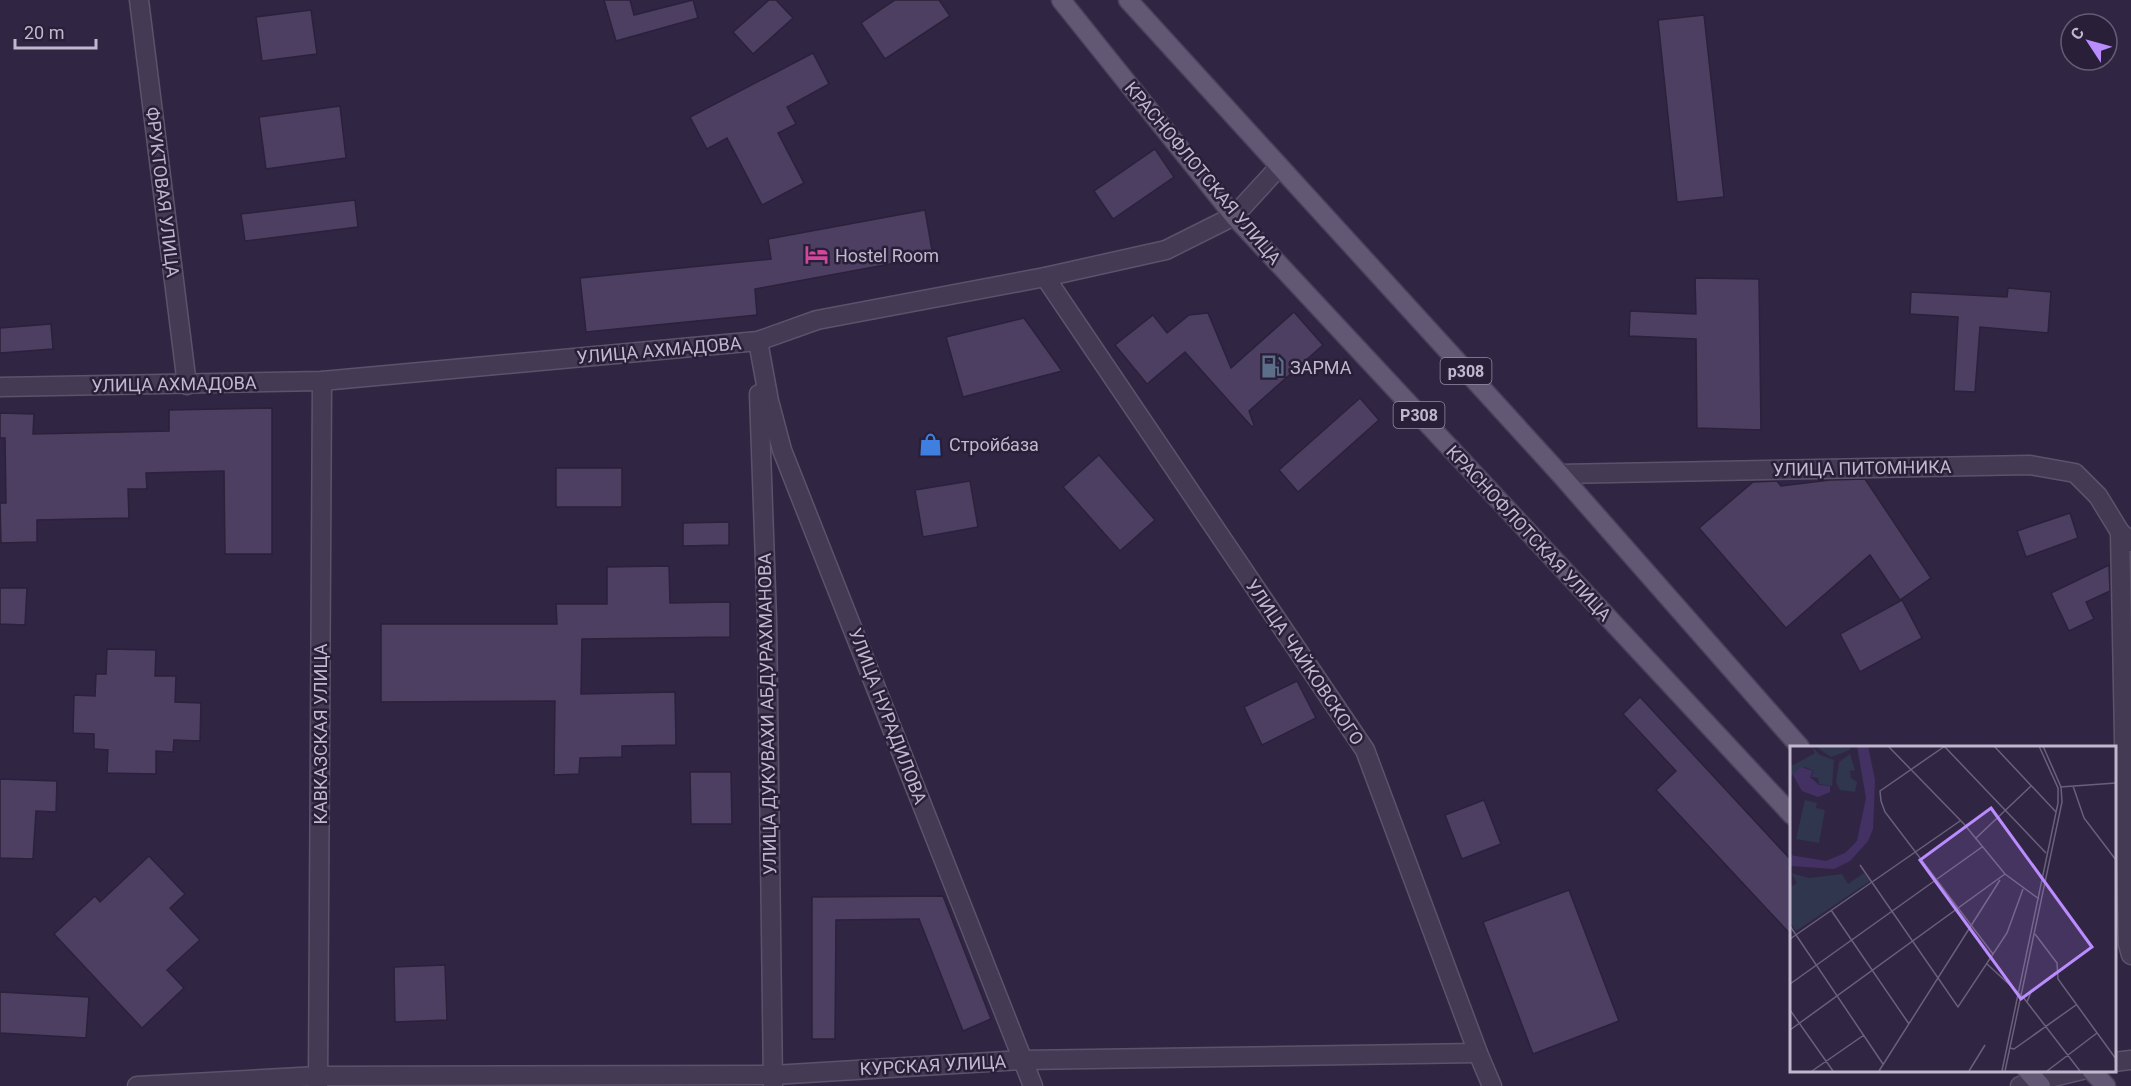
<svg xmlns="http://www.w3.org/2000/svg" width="2131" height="1086" font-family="Roboto,sans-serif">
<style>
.building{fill:#4c3f62;stroke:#2b213b;stroke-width:1.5}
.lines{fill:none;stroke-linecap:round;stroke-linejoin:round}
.minor-casing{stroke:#5c536b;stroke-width:21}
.tertiary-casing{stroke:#5c536b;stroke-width:21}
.primary-casing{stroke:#4a415a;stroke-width:21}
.minor{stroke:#443a54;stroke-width:18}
.tertiary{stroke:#443a54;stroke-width:18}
.primary{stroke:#625874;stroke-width:18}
.labels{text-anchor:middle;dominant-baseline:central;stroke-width:5;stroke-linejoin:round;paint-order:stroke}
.shield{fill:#291f39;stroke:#938aa1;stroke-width:1.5}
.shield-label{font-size:16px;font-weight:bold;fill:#c0b8cd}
.street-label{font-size:18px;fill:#c0b8cd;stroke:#291f39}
.poi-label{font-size:18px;fill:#c0b8cd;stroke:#291f39;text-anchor:start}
.inset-road{fill:none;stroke:#6a607b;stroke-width:1.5}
.view{fill:#ba8cfe;fill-opacity:0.15;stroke:#ba8cfe;stroke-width:3}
.inset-edge{fill:none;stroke:#c0b8cd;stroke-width:3}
</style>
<rect width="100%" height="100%" fill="#312544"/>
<g class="building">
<path d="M 604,0 L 630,0 L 634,15 L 693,0 L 698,18 L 616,41 Z"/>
<path d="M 769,0 L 776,0 L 793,18 L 753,54 L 733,32 Z"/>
<path d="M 895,0 L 939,0 L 950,16 L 885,59 L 861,23 Z"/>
<path d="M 311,10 L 317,54 L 262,61 L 256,17 Z"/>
<path d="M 1704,15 L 1724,197 L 1677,202 L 1658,20 Z"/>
<path d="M 813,53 L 829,84 L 787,107 L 796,124 L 778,133 L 804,183 L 762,205 L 727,138 L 707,149 L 690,117 Z"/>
<path d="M 340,106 L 346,158 L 266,169 L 259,117 Z"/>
<path d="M 1155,149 L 1174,177 L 1113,219 L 1094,191 Z"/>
<path d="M 355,200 L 358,227 L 245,241 L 241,214 Z"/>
<path d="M 925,210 L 933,256 L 755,289 L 757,315 L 586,332 L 580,278 L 771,259 L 768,239 Z"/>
<path d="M 1695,278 L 1759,279 L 1761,430 L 1697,428 L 1696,339 L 1629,336 L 1630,311 L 1696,314 Z"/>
<path d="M 2008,288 L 2051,292 L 2048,333 L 1980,327 L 1975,392 L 1954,391 L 1958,317 L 1910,314 L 1911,292 L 2007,297 Z"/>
<path d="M 1294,312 L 1323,345 L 1249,411 L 1254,425 L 1252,427 L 1185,352 L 1147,384 L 1115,345 L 1153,315 L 1167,333 L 1189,315 L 1208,313 L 1231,368 Z"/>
<path d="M 1024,318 L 1062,371 L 963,397 L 946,337 Z"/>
<path d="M 51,324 L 53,349 L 0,353 L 0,328 Z"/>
<path d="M 1360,398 L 1379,420 L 1298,492 L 1279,470 Z"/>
<path d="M 272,408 L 272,554 L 225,554 L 224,471 L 146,473 L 147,489 L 128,489 L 129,518 L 37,520 L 37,542 L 1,543 L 0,503 L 6,503 L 5,438 L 0,438 L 0,413 L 34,414 L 33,434 L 169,431 L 169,410 Z"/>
<path d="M 1099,455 L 1155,520 L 1120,551 L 1063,487 Z"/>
<rect x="556" y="468" width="66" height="39"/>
<path d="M 1865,479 L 1931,578 L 1900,600 L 1870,555 L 1786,628 L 1699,528 L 1753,482 L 1777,481 L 1781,486 L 1830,480 Z"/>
<path d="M 970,481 L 978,527 L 923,537 L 915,490 Z"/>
<path d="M 2070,513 L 2078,538 L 2026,557 L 2017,531 Z"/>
<path d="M 729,522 L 729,545 L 683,546 L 683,523 Z"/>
<path d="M 2109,565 L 2110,591 L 2086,602 L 2094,619 L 2069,631 L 2051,593 Z"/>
<path d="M 669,566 L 670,603 L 730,602 L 730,637 L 582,639 L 581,694 L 675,692 L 676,745 L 622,746 L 622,757 L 580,758 L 579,774 L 554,775 L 555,701 L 381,702 L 381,624 L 557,624 L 556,604 L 607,604 L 607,567 Z"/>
<path d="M 0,588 L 27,588 L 25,625 L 0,624 Z"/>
<path d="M 1902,600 L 1922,638 L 1860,672 L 1840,634 Z"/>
<path d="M 107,649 L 156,650 L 155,676 L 176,676 L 175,702 L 201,703 L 200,741 L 174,740 L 173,752 L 156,751 L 156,774 L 107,773 L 108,750 L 94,749 L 94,734 L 73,733 L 74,695 L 95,696 L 96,674 L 106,674 Z"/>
<path d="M 1297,681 L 1316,718 L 1262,745 L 1244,707 Z"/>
<path d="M 1640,697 L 1792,861 L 1792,936 L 1656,790 L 1676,771 L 1623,714 Z"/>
<path d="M 690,772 L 731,772 L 732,824 L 691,824 Z"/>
<path d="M 0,779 L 57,781 L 56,812 L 36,811 L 33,859 L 0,858 Z"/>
<path d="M 1484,800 L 1501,844 L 1462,859 L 1445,815 Z"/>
<path d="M 149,856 L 185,894 L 170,908 L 200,940 L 167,970 L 184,988 L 142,1028 L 54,934 L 95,896 L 100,902 Z"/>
<path d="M 1569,890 L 1619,1021 L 1533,1054 L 1483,922 Z"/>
<path d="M 943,896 L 991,1019 L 963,1031 L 919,919 L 836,920 L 835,1039 L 812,1039 L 812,897 Z"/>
<path d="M 445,965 L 447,1020 L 395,1022 L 394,967 Z"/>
<path d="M 0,992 L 89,997 L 86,1038 L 0,1033 Z"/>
</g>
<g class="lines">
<defs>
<g id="minor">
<path d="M 139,0 L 187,385"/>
<path d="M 1045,277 L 1365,750 L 1478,1053 L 1492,1086"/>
<path d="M 1560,474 L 2030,465 L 2075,473 L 2098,496 L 2120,532 L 2131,542"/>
<path d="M 2120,532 L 2128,944 L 2131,955"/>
<path d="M 137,1086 L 318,1076 L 773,1075 L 1023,1060 L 1478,1053"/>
<path d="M 318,1086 L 322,381"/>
<path d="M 2020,1086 L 2037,1081"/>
</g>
<g id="tertiary">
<path d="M 758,341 L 769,401 L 782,450 L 1033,1086"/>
<path d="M 0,387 L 322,381 L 758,341 L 817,320 L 1045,277 L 1166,250 L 1234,216 L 1279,167"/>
<path d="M 759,394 L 767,619 L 773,1086"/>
<path d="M 2114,1062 L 2131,1060"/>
<path d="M 2037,1081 L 2082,1070"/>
</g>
<g id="primary">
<path d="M 1061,0 L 1234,216 L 1792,815"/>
<path d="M 1128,0 L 1560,474 L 1800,747"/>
<path d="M 2027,1070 L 2041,1086"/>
<path d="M 2091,1070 L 2106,1086"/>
</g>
</defs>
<use href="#minor" class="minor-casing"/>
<use href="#tertiary" class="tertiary-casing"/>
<use href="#primary" class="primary-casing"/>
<use href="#minor" class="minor"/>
<use href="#tertiary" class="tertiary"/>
<use href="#primary" class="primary"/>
</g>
<defs>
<symbol id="hotel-bare" viewBox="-9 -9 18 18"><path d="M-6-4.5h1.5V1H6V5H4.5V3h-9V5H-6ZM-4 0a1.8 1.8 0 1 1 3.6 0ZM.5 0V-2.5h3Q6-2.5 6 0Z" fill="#d1479c" stroke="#291f39" stroke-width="2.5" paint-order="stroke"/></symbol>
<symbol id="fuel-bare" viewBox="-9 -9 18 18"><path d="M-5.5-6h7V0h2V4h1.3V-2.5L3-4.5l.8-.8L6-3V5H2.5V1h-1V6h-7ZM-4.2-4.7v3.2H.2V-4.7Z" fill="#5c6f8a" stroke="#291f39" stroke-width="2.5" paint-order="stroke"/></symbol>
<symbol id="shop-bare" viewBox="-9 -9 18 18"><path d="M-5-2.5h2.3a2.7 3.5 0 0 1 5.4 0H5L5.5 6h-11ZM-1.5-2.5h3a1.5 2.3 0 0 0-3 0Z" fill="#3f7fe0" stroke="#291f39" stroke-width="2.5" paint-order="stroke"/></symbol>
</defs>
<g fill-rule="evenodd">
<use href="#hotel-bare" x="800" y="238" width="33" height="33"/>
<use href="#fuel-bare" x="1256" y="350" width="33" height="33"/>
<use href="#shop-bare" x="914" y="428" width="33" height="33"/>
</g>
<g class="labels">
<g class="shield">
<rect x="1440.5" y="358" width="51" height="26" rx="4.5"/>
<rect x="1393.5" y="402" width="51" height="26" rx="4.5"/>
</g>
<g class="shield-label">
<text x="1466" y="371">p308</text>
<text x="1419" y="415">P308</text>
</g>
<g class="street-label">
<text transform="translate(1203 173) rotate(50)">КРАСНОФЛОТСКАЯ УЛИЦА</text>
<text transform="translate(163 192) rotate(83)">ФРУКТОВАЯ УЛИЦА</text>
<text transform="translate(659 350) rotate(-5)">УЛИЦА АХМАДОВА</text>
<text transform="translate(174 384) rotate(-1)">УЛИЦА АХМАДОВА</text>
<text transform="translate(1862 468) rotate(-1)">УЛИЦА ПИТОМНИКА</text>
<text transform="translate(1529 533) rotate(47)">КРАСНОФЛОТСКАЯ УЛИЦА</text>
<text transform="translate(1305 662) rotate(56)">УЛИЦА ЧАЙКОВСКОГО</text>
<text transform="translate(767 714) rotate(-91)">УЛИЦА ДУКУВАХИ АБДУРАХМАНОВА</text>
<text transform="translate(888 716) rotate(69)">УЛИЦА НУРАДИЛОВА</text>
<text transform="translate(320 734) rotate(-90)">КАВКАЗСКАЯ УЛИЦА</text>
<text transform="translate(933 1065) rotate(-3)">КУРСКАЯ УЛИЦА</text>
</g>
<g class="poi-label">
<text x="835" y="255">Hostel Room</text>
<text x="1290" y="367">ЗАРМА</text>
<text x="949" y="444">Стройбаза</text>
</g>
</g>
<g transform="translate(1790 746)">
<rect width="326" height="326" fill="#312544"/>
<path d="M 21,0 L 30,9 L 44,14 L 42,40 L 29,38 L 28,32 L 21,31 L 24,25 L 15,21 L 0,31 L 0,21 L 25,7 ZM 25,0 L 60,0 L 60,4 L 41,11 ZM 60,8 L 65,24 L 60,25 L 61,32 L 67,36 L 65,46 L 50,44 L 46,36 L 49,16 ZM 15,54 L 27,57 L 26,62 L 35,64 L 29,97 L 6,93 ZM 1,127 L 19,132 L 52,128 L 58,138 L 74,127 L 80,135 L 6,185 L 0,176 L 0,141 L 7,137 Z" fill="#2f364e"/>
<path d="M 67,0 L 78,0 L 85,34 L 83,83 L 78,95 L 60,115 L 44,123 L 0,120 L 0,109 L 36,115 L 55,107 L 67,95 L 76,52 ZM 11,21 L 23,25 L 20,31 L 29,39 L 40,40 L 40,46 L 28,51 L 12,45 L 3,29 Z" fill="#443164"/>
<path class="inset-road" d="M 98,0 L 174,78 L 215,128 L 249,153M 154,0 L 256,107M 155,0 L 90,45 L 91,55 L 95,66 L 203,208M 204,0 L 266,66M 283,40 L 294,72 L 326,114M 270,41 L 326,37M 185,93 L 241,40M 70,119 L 168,261 L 217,187 L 233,143M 41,164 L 119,278M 0,180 L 93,318M 245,188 L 267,217 L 268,233 L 326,313M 0,193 L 170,75M 197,218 L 233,251 L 290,325M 0,238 L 192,101M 237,256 L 241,246 L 266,226M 0,264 L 43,325M 0,284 L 215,128M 220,302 L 224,303 L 286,259M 22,325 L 74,289M 89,325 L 210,134M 179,325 L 195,299M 212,325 L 268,57 L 268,42 L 249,0M 215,325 L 272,56 L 271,41 L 253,0M 257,325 L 307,287"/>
<path class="view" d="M 201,62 L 302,201 L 231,253 L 130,114 Z"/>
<rect width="326" height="326" class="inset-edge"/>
</g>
<g transform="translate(2089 42) rotate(306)"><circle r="28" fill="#291f39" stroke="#655c74" stroke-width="1.5"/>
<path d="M0-4.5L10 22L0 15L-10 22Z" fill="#ba8cfe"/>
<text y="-9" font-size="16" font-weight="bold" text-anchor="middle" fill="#c0b8cd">С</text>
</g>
<path d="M15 39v9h81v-9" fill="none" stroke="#c0b8cd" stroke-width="3"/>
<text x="24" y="39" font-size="18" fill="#c0b8cd" stroke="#291f39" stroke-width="4.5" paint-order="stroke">20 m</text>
</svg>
